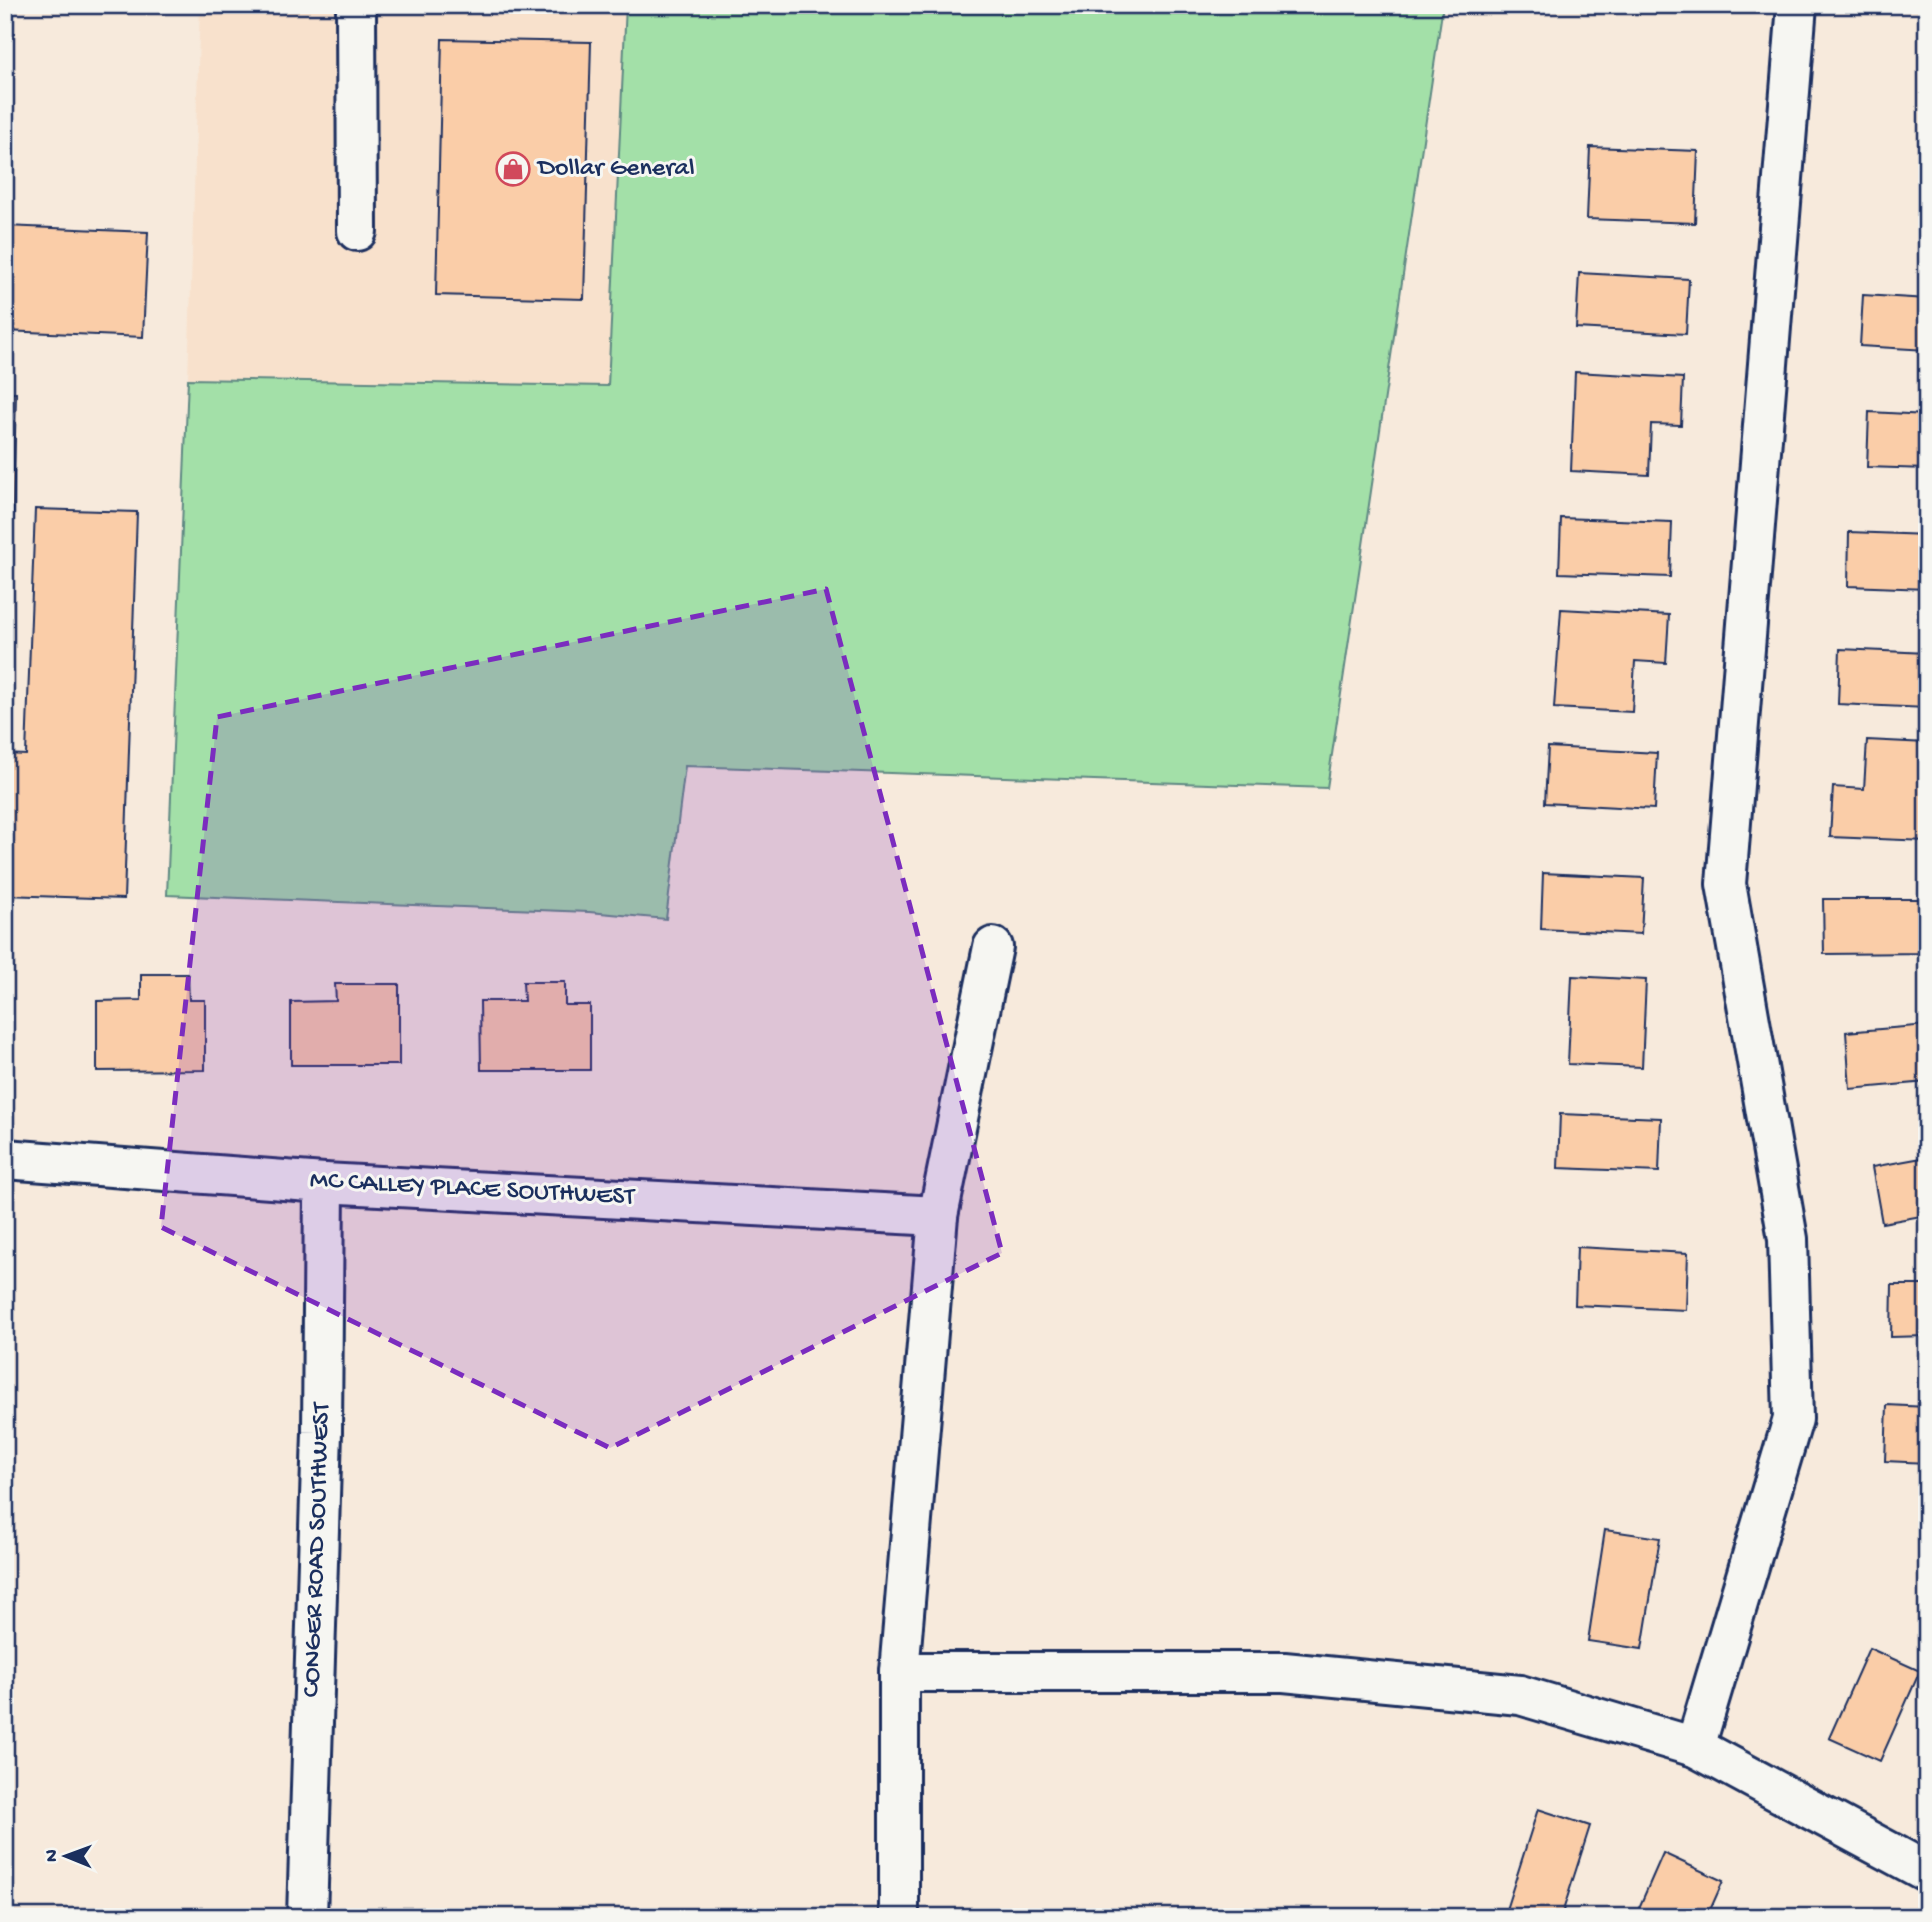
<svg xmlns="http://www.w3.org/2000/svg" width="1932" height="1922" font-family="'Gochi Hand',sans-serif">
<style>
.built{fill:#f8e1cc}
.green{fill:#a3e0a8;stroke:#5f8883;stroke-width:2}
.building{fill:#facda8;stroke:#1b2f5e;stroke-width:2}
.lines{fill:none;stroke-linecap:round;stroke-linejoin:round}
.minor-casing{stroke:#1b2f5e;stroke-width:44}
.minor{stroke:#f6f6f2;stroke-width:38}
.marked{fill:#7b2cbf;fill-opacity:0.2;stroke:#7b2cbf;stroke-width:5;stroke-dasharray:14 9;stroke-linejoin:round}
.labels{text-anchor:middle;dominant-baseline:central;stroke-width:6;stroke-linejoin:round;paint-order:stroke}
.poi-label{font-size:26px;fill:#1b2f5e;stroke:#f6f6f2;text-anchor:start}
.street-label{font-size:26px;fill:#1b2f5e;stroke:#f6f6f2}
</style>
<rect width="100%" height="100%" fill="#f7eadc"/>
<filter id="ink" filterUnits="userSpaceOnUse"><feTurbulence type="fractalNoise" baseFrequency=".0143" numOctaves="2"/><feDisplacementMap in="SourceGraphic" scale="14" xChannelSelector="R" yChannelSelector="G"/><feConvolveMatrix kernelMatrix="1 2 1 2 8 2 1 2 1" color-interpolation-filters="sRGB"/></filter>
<g filter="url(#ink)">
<path class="built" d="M 200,5 L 626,5 L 608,386 L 188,379 Z"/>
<path class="green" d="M 626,5 L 1443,5 L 1327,788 L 685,766 L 666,919 L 589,912 L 167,895 L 188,379 L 608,386 Z"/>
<g class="building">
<path d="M 442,39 L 591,42 L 584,299 L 436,295 Z"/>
<path d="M 1590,147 L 1698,151 L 1695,223 L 1587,219 Z"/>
<path d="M 5,226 L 148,232 L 143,337 L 5,331 Z"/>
<path d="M 1579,273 L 1689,279 L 1686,334 L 1576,328 Z"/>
<path d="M 1863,295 L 1927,299 L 1927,350 L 1860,346 Z"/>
<path d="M 1575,372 L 1683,378 L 1681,425 L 1651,424 L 1649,475 L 1571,471 Z"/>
<path d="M 5,393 L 16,393 L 8,722 L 5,722 Z"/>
<path d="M 1869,412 L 1927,415 L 1927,469 L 1867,467 Z"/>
<path d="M 35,509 L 137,512 L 124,899 L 5,895 L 5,754 L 26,755 Z"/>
<path d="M 1561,518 L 1672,522 L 1670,577 L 1559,573 Z"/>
<path d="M 1849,532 L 1927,535 L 1927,589 L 1848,586 Z"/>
<path d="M 1561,609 L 1669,615 L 1666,663 L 1635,661 L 1632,712 L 1554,708 Z"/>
<path d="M 1840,649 L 1927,653 L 1927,708 L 1838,704 Z"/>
<path d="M 1867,740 L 1927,743 L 1927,841 L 1830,837 L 1833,787 L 1864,789 Z"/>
<path d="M 1548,747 L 1657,753 L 1654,809 L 1545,803 Z"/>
<path d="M 1543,873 L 1644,878 L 1641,934 L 1541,929 Z"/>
<path d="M 1823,899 L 1927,899 L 1927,953 L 1824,954 Z"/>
<path d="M 141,974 L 188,974 L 189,1000 L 205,1000 L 205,1070 L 97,1071 L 97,1001 L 141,1000 Z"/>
<path d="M 1572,976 L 1646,980 L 1642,1067 L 1568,1064 Z"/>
<path d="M 523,982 L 565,982 L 565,1005 L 590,1005 L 590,1070 L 481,1070 L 480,1001 L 524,1001 Z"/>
<path d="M 335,984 L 399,984 L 399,1065 L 291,1065 L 291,1002 L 336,1001 Z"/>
<rect x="5" y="1019" width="5" height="47"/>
<path d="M 1927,1025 L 1927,1082 L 1850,1089 L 1846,1032 Z"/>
<path d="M 1560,1114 L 1661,1118 L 1659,1172 L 1558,1168 Z"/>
<path d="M 1927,1157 L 1927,1215 L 1882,1223 L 1872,1167 Z"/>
<path d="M 1577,1247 L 1688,1253 L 1686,1310 L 1575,1305 Z"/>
<path d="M 1892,1285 L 1927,1285 L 1927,1336 L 1891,1337 Z"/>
<path d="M 1887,1405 L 1927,1407 L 1927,1463 L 1885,1461 Z"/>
<path d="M 1605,1530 L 1660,1538 L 1642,1649 L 1588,1641 Z"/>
<path d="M 1869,1648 L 1920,1671 L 1880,1761 L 1829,1738 Z"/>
<path d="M 1538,1809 L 1590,1826 L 1561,1917 L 1507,1917 L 1504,1916 Z"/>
<path d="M 1663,1853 L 1723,1881 L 1707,1917 L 1635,1917 Z"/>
</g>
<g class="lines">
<defs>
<g id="minor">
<path d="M 356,5 L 357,231"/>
<path d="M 5,1159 L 324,1183 L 938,1216"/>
<path d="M 899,1672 L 1284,1672 L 1520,1695 L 1695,1747 L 1927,1872"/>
<path d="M 1695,1747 L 1793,1419 L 1788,1239 L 1726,884 L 1797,5"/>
<path d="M 307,1917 L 322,1432 L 324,1183"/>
<path d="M 899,1917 L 899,1672 L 938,1216 L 993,947"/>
</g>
</defs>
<use href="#minor" class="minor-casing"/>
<use href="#minor" class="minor"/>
</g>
</g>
<path class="marked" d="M 826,589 L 1002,1253 L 610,1448 L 161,1227 L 217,717 Z"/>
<defs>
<symbol id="shop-ring" viewBox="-11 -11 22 22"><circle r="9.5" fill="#f6f6f2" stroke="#d1495b" stroke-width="1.5"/><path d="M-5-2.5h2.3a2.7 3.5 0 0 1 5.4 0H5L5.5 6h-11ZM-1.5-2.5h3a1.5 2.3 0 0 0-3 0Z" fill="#d1495b"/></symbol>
</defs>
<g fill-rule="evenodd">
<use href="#shop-ring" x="494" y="150" width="38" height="38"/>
</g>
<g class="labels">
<g class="poi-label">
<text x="538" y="169">Dollar General</text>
</g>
<g class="street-label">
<text transform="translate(472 1190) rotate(3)">MC CALLEY PLACE SOUTHWEST</text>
<text transform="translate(318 1550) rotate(-88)">CONGER ROAD SOUTHWEST</text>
</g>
</g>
<rect width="1932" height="1922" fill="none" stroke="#f6f6f2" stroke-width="28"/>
<rect x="14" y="14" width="1904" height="1894" fill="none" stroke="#1b2f5e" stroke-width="2.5" filter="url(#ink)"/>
<g transform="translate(66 1856) rotate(271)" stroke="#f6f6f2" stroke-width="5" paint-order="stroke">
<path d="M0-5L12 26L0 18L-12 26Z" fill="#1b2f5e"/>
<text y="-10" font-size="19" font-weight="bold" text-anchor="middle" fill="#1b2f5e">N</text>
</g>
</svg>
